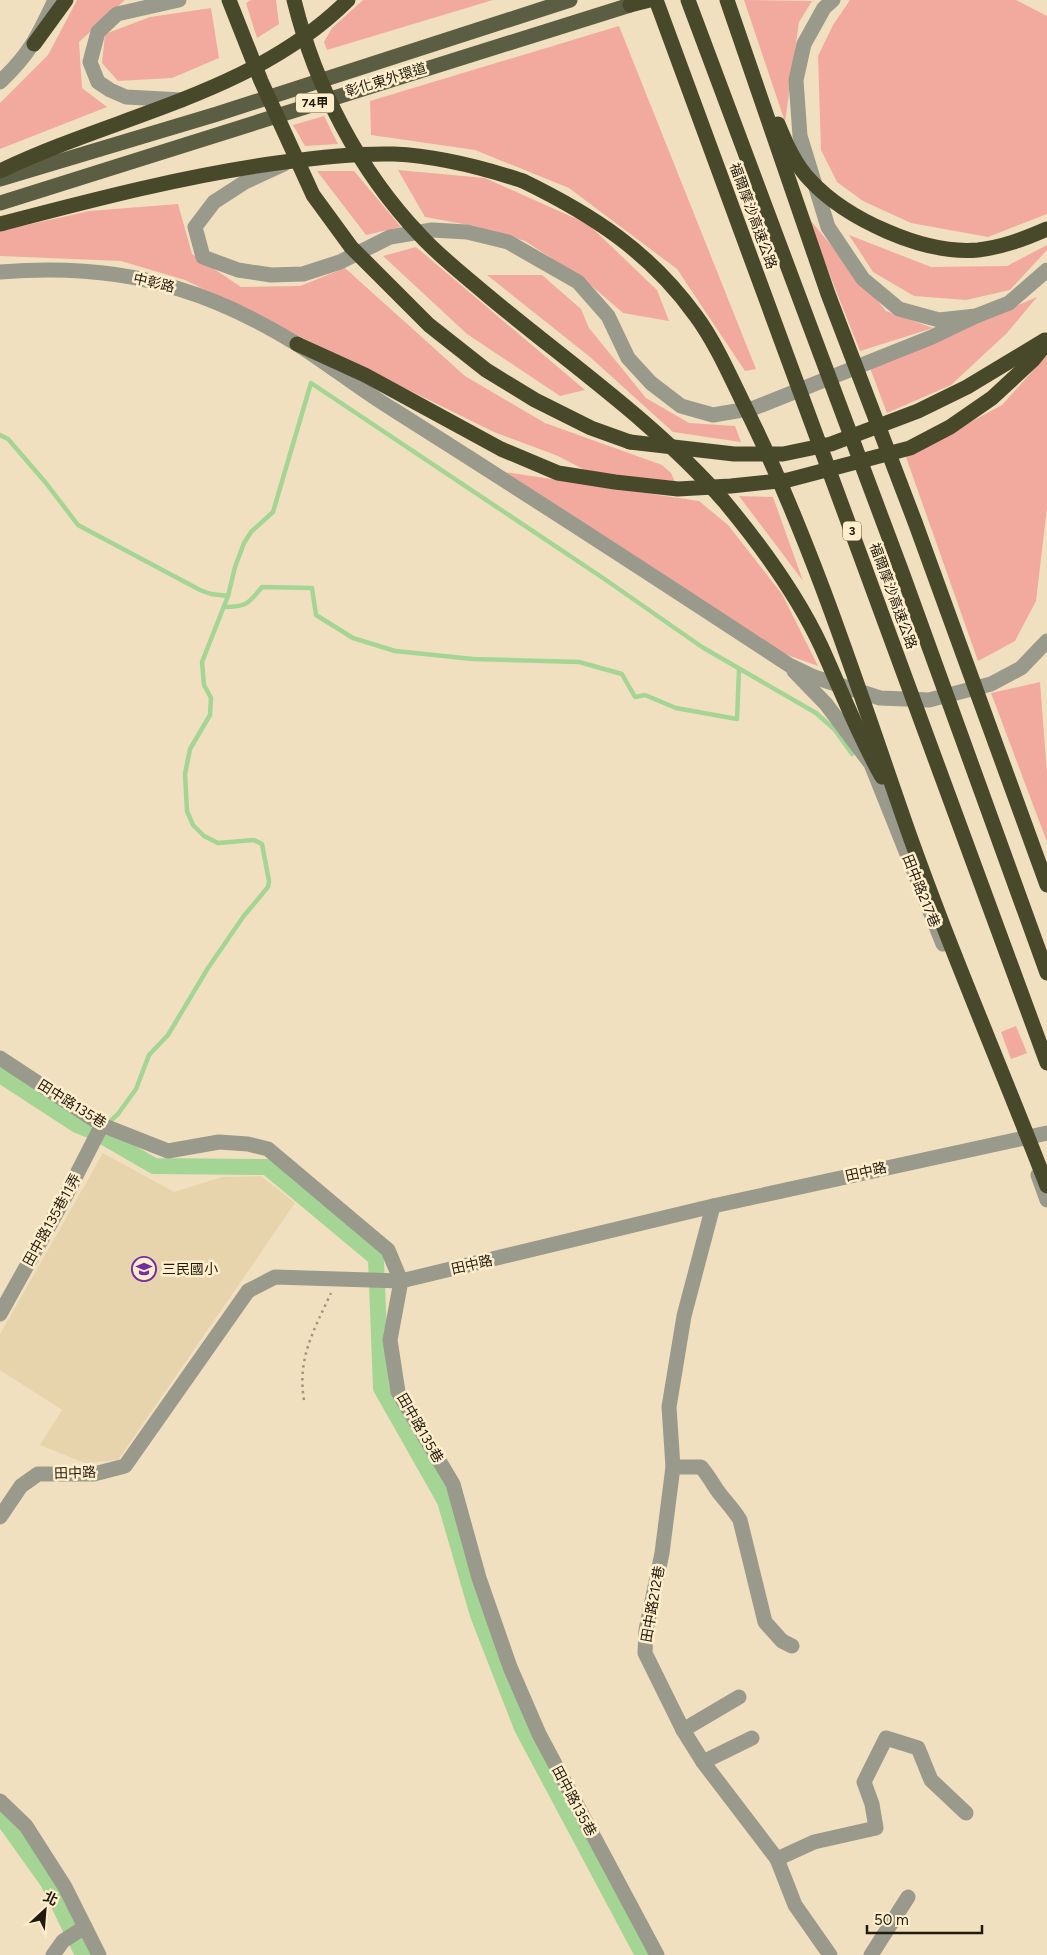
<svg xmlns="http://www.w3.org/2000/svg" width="1047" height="1955" font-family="Figtree,'Noto Sans TC',sans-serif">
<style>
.built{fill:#e8d4ac}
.green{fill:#f2aa9e}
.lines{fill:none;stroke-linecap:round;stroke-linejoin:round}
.stream{stroke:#a5d595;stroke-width:4.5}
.canal{stroke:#a5d595;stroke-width:16}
.path{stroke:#a2957c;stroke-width:2.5;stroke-dasharray:2.5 4;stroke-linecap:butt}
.minor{stroke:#999a8b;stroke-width:15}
.major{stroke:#5c5e44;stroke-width:15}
.highway{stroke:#48492b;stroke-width:15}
.highway-bridge{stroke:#48492b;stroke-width:15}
.labels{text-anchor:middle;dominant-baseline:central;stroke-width:5;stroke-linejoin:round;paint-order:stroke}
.shield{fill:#fec;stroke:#645a48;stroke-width:1}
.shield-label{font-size:12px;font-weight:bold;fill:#211b0f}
.street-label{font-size:14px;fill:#211b0f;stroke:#fec}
.poi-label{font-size:14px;fill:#211b0f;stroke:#fec;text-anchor:start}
</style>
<rect width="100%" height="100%" fill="#f1e0bf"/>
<path class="built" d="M 103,1153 L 174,1192 L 222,1177 L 261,1176 L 295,1203 L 118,1460 L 85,1463 L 40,1445 L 62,1410 L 0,1370 L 0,1334 Z"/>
<g class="green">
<path d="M 77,0 L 125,0 L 79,42 L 82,88 L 107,107 L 0,149 L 0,103 L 48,55 Z"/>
<path d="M 251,0 L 276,0 L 279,24 L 257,38 L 246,3 Z"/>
<path d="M 363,0 L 493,0 L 327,50 L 324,42 L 332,28 Z"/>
<path d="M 744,0 L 812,1 L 799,22 L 785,122 Z"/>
<path d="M 850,0 L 1016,0 L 1047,16 L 1047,214 L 988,237 L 911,223 L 863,201 L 837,182 L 821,150 L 818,56 L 833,25 Z"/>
<path d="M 211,8 L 219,58 L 172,78 L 118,81 L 102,63 L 105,34 L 150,17 Z"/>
<path d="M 619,26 L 756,369 L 745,371 L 677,269 L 569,188 L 475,150 L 371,135 L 370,101 Z"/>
<path d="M 324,116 L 338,144 L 305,146 L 293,125 Z"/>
<path d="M 398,170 L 485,178 L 588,224 L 657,290 L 669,321 L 623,313 L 585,280 L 525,241 L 474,226 L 425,217 Z"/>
<path d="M 317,171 L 354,171 L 401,227 L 366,235 Z"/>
<path d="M 178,204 L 192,254 L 241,287 L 300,286 L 345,268 L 465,376 L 545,423 L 662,465 L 671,473 L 675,482 L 612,477 L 583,469 L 558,456 L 494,432 L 185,280 L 121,261 L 0,256 L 0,231 L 89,211 Z"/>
<path d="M 806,215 L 886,311 L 933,328 L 860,351 Z"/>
<path d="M 849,235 L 931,267 L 1007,266 L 1047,245 L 1047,250 L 1010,290 L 966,300 L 914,296 L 873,272 Z"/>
<path d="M 416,247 L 585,390 L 560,396 L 467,334 L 383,256 Z"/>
<path d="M 487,275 L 542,275 L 581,309 L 589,328 L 646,398 L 689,423 L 735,426 L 741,442 L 673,432 L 590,357 Z"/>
<path d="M 1037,297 L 1007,333 L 951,385 L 887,413 L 870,368 Z"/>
<path d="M 1047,355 L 1047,508 L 1036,601 L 1015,641 L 978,661 L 906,457 L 1002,405 Z"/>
<path d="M 504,472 L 699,501 L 728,525 L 782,594 L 818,666 L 782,653 Z"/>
<path d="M 739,496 L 773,497 L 803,581 Z"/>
<path d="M 1040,682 L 1047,773 L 1047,842 L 991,693 Z"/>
<path d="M 1016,1026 L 1027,1053 L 1011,1059 L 1001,1032 Z"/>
</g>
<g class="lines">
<g class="stream">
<path d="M 0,435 L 8,439 L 46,483 L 78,525 L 200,590 L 211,594 L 228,596"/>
<path d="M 224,607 C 247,607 248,604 262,587 L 312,588 L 316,615 L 353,638 L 395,651 L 473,659 L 579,662 L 622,674 L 635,697 L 645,695 L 676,708 L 737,719 L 739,670"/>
<path d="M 107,1124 L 118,1114 L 136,1089 L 149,1055 L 168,1035 L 208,968 L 243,917 L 268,887 L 269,881 L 262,844 L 254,840 L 218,843 L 204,836 L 193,825 L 187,811 L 185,774 L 190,749 L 210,715 L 211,698 L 204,685 L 202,662 L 228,596 L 235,567 L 244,543 L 251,532 L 273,512 L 311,383 L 603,578 L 702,647 L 816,713 L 835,730 L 852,754"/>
</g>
<g class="canal">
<path d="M 0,1075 L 77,1125 L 97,1133 L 154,1166 L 267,1167 L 376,1258 L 381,1388 L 445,1501 L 478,1615 L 522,1728 L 643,1955"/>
<path d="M 0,1815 L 48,1882 L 83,1955"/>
</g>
<path class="path" d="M 304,1400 C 297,1358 314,1330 331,1293"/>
<g class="minor">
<path d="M 179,0 L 117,14 L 98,32 L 90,62 L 98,82 L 110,90 L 126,97 L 182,100"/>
<path d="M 833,0 L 824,8 L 804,44 L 796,80 L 800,136 L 828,227 L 863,279 L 899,309 L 939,320 L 976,316 L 1009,303 L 1047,270"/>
<path d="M 0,82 C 30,54 38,36 55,0"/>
<path d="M 284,164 L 245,182 L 214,202 L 195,227 L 203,257 L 238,270 L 271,275 L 303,274 L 340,262 L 390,237 L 432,230 L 467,232 L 508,242 L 578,282 L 608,316 L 628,358 L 651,383 L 681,406 L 713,415 L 754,408 L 932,337 L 976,316"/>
<path d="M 0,272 C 60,267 121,270 179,289 C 219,301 261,322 297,344 C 330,365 361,390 394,410 C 527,494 658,579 789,665 L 814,677 L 880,698 L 929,700 L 991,684 L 1021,668 L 1047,641"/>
<path d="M 794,671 L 826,704 L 871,764 L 943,944"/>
<path d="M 0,1058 L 102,1125 L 168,1151 L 219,1142 L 248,1144 L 268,1149 L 388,1250 L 401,1281 L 390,1340 L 398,1392 L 453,1484 L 479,1578 L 510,1667 L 539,1734 L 657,1955"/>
<path d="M 1038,1175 L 1047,1200"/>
<path d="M 713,1206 L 684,1316 L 669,1407 L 673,1467 L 662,1553 L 646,1630 L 645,1653 L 683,1730 L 703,1762 L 777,1859 L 795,1905 L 830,1955"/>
<path d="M 0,1314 L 64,1199 L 102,1125"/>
<path d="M 673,1467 L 701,1467 C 709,1476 713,1485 720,1494 C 727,1503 734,1510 740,1520 L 765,1622 L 782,1641 L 792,1646"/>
<path d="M 0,1517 L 21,1486 L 38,1474 L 94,1474 L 125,1466 L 248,1291 L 275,1277 L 401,1281 L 713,1206 L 1047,1133"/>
<path d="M 683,1730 L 739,1697"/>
<path d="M 703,1762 L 752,1738"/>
<path d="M 0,1801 L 26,1826 L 65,1887 L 99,1955"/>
<path d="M 777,1859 L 814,1842 L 876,1828 L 872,1804 L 864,1782 L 886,1738 L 918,1748 L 931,1780 L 966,1813"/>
<path d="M 53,1955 L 63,1941 L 85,1927"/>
<path d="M 871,1955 L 908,1897"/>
</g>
<g class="major">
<path d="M 0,179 L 217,114 L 570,0"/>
<path d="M 0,203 L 630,5"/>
</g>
<g class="highway">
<path d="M 630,5 L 650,0"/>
<path d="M 34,44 L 66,0"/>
<path d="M 0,171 C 116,115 254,94 348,0"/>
<path d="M 0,224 C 92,200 183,176 277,163 C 316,158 355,153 394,154 C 438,156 481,167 523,181"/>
<path d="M 297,344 L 365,375 L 501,449 L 558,473 L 615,482 L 678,489 L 731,486 L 788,480 L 910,448 L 950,427 L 992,398 L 1033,360 L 1047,343"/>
<path d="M 630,442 L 734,454 L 783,454 L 831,444 L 918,411 L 967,387 L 1045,340"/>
</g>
<g class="highway-bridge">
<path d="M 229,0 L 261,81 L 313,195 L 351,247 L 429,325 L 486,370 L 535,400 L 591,428 L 630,442"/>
<path d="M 294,0 C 315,86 359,171 420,235 C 440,257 465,276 487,295 C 567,362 655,422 724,501 C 759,543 798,597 821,646 C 841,690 858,735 882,777"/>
<path d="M 656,0 L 1047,1063"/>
<path d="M 688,0 L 903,575 L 1047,973"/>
<path d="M 727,0 L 828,294 L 915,522 L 1047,885"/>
<path d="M 778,124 C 786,143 795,165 810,180 C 846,219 924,255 978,250 C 1003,247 1024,239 1047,229"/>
<path d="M 523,181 C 593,215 650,252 696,316 C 718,346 734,385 751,419 C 811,543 854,675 899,805 C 943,934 998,1059 1047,1186"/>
</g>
</g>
<defs>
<symbol id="school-ring" viewBox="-11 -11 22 22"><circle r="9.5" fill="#fec" stroke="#742da1" stroke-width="1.5"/><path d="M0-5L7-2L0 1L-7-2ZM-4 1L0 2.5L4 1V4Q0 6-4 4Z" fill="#742da1"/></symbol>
</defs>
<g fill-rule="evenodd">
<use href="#school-ring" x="130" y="1255" width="28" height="28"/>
</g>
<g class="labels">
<g class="shield">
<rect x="296" y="93.5" width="38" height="19" rx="4"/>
<rect x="843" y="521.5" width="18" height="19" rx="4"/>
</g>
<g class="shield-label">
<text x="315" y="103">74甲</text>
<text x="852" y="531">3</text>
</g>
<g class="street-label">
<text transform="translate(386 80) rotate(-17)">彰化東外環道</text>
<text transform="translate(753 216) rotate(70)">福爾摩沙高速公路</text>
<text transform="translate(154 283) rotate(13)">中彰路</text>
<text transform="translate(893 596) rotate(70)">福爾摩沙高速公路</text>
<text transform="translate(921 891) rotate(68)">田中路217巷</text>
<text transform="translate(72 1104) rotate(32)">田中路135巷</text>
<text transform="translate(866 1172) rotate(-13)">田中路</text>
<text transform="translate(52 1220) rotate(-61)">田中路135巷11弄</text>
<text transform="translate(472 1265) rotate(-13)">田中路</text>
<text transform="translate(420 1428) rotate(60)">田中路135巷</text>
<text transform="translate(75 1473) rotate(-2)">田中路</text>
<text transform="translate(653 1604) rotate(-80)">田中路212巷</text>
<text transform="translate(574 1801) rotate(62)">田中路135巷</text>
</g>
<g class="poi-label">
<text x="162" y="1269">三民國小</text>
</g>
</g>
<g transform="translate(45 1910) rotate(26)" stroke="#ffeecc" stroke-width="4" paint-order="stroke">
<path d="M0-4L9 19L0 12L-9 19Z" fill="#211b0f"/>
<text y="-8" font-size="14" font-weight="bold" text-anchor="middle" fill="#211b0f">北</text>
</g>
<path d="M867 1925v8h115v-8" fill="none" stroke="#211b0f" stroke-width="2.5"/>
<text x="874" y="1925" font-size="15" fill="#211b0f" stroke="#ffeecc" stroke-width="4" paint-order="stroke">50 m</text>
</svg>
